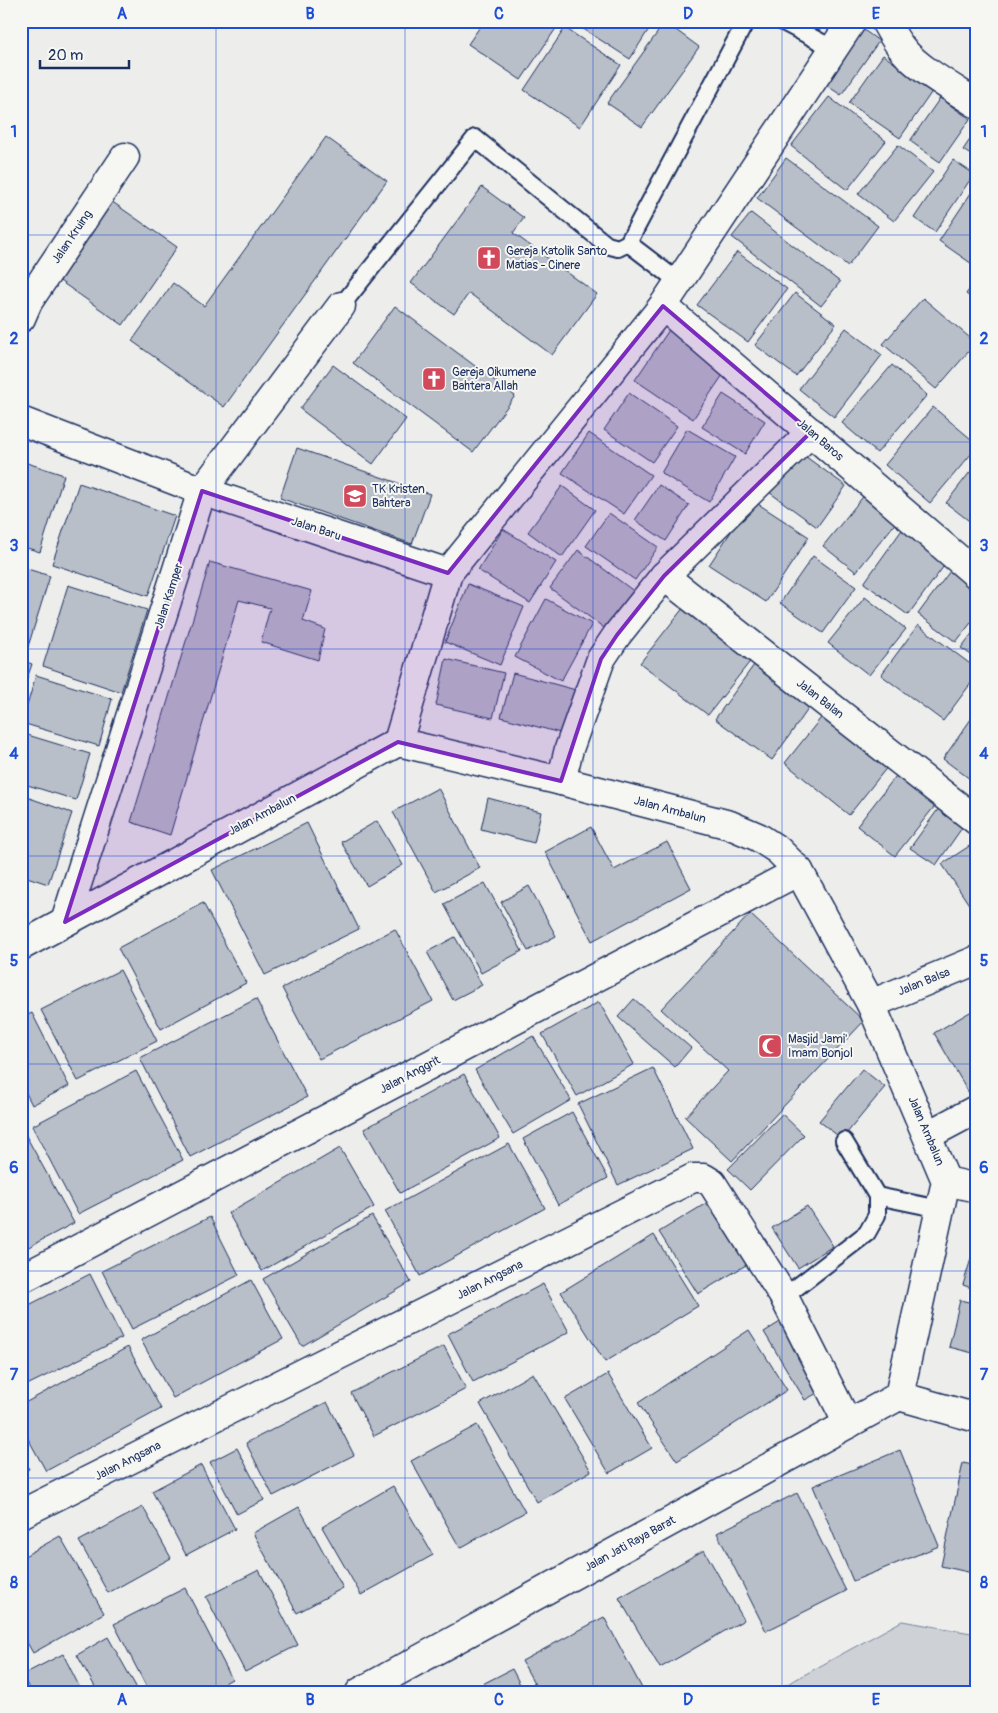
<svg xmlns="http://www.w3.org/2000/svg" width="998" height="1713" font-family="Pangolin,sans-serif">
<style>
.green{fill:#ced2d7;stroke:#74809a}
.building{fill:#b9bfc8;stroke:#1b2f5e}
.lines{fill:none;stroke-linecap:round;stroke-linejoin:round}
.service-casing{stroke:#1b2f5e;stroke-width:20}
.minor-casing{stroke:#1b2f5e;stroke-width:31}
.tertiary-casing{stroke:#1b2f5e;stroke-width:31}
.service{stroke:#f6f6f2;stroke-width:16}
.minor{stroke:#f6f6f2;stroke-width:28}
.tertiary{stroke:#f6f6f2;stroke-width:28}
.marked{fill:#7b2cbf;fill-opacity:0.2;stroke:#7b2cbf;stroke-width:4;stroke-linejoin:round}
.grid{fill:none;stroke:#1d4ed8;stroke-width:1;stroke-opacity:0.55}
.labels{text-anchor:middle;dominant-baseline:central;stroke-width:4;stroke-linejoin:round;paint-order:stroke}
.street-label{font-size:12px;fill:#1b2f5e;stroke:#f6f6f2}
.poi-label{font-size:12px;fill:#1b2f5e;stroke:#f6f6f2;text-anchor:start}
.neatline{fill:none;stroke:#1d4ed8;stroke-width:2}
.grid-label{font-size:16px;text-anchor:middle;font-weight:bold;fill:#1d4ed8}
</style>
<rect width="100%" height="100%" fill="#edeeec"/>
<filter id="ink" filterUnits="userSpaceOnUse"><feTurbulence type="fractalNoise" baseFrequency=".02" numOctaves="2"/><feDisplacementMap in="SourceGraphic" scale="10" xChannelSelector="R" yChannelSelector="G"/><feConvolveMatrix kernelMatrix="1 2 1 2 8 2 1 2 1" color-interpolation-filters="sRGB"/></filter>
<g filter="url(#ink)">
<path class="green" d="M 902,1621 L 977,1634 L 977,1692 L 773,1692 Z"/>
<g class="building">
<path d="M 484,21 L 561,21 L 521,80 L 468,44 Z"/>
<path d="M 571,21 L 654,21 L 630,59 Z"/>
<path d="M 961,21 L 977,21 L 977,32 Z"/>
<path d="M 665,22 L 699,47 L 642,127 L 607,103 Z"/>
<path d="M 565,28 L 621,65 L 580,127 L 524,90 Z"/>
<path d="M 861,28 L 879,41 L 841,95 L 823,83 Z"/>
<path d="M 883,55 L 933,90 L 900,138 L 849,103 Z"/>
<path d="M 829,97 L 886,141 L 847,190 L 791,146 Z"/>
<path d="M 940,98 L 970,119 L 940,162 L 910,141 Z"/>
<path d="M 977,129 L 977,159 L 963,150 Z"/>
<path d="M 326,137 L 387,181 L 224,407 L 132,341 L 173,283 L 204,306 Z"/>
<path d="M 898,145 L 933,172 L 894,221 L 858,194 Z"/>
<path d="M 786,158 L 878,226 L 848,266 L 757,198 Z"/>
<path d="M 953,160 L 974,174 L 935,232 L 914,218 Z"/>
<path d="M 977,184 L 977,264 L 975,266 L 939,241 Z"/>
<path d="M 482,187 L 524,218 L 513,233 L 597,294 L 552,355 L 469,293 L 454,314 L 411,283 Z"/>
<path d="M 111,201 L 177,247 L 123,325 L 57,279 Z"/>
<path d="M 751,213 L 840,282 L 821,306 L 732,237 Z"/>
<path d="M 737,252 L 787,289 L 748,342 L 697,305 Z"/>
<path d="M 977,279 L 977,302 L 966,294 Z"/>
<path d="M 795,293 L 836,324 L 796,376 L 755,345 Z"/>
<path d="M 923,298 L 976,343 L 936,389 L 883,344 Z"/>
<path d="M 395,306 L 515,396 L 473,452 L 353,363 Z"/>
<path d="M 671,327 L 729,366 L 693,419 L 635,380 Z"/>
<path d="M 846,328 L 882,355 L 834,417 L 799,389 Z"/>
<path d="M 333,365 L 406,419 L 373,464 L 300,409 Z"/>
<path d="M 892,365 L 927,395 L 877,453 L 842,423 Z"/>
<path d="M 629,393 L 677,426 L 652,462 L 604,430 Z"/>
<path d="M 723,394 L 765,421 L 745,454 L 702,427 Z"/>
<path d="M 933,407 L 977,444 L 977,447 L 930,503 L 885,465 Z"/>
<path d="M 687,429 L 735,457 L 709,502 L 661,473 Z"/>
<path d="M 589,433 L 651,475 L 624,514 L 562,473 Z"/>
<path d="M 297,448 L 430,494 L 412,544 L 280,498 Z"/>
<path d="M 798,451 L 846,486 L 817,527 L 769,492 Z"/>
<path d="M 21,461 L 64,475 L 40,552 L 21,546 Z"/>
<path d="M 977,463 L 977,527 L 946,503 Z"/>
<path d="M 79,483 L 175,516 L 148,596 L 52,564 Z"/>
<path d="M 659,485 L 689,505 L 666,541 L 635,520 Z"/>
<path d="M 562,486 L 595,510 L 562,557 L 528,532 Z"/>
<path d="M 866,493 L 898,520 L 856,572 L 823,546 Z"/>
<path d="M 752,500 L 809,537 L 766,602 L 709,565 Z"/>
<path d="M 609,513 L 658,547 L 635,580 L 586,546 Z"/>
<path d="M 904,527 L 949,559 L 908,615 L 864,583 Z"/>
<path d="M 503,529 L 556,562 L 530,603 L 478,570 Z"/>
<path d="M 578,550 L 639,595 L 611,633 L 550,588 Z"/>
<path d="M 813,556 L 856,587 L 823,633 L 780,603 Z"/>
<path d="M 210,562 L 312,591 L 303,621 L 325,629 L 318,660 L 261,642 L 270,608 L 239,600 L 170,835 L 131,822 Z"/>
<path d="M 21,567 L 50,576 L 26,653 L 21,651 Z"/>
<path d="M 953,567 L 977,586 L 977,615 L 956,642 L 918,614 Z"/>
<path d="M 468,584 L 524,607 L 500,665 L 445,642 Z"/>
<path d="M 68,585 L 147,610 L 121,692 L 43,666 Z"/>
<path d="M 865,597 L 906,629 L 869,675 L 828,643 Z"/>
<path d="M 546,599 L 592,624 L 561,681 L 515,657 Z"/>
<path d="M 684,607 L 752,659 L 708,715 L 640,663 Z"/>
<path d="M 918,625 L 977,669 L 977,675 L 943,721 L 881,675 Z"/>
<path d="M 977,627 L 977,659 L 961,648 Z"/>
<path d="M 759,658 L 816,698 L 772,760 L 715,719 Z"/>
<path d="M 446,659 L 504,673 L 493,718 L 436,705 Z"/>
<path d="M 21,660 L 32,664 L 21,696 Z"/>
<path d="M 513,673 L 576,690 L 564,734 L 501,717 Z"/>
<path d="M 36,675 L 112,699 L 99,746 L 22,723 Z"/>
<path d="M 976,712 L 977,778 L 974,782 L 943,759 Z"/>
<path d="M 824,714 L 888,766 L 849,815 L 785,763 Z"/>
<path d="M 21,733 L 90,754 L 76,800 L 21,783 Z"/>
<path d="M 899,772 L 938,802 L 895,856 L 857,826 Z"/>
<path d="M 438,788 L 480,868 L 436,892 L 393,812 Z"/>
<path d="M 21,795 L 72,813 L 48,884 L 21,875 Z"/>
<path d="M 488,798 L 541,812 L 534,843 L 481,829 Z"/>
<path d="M 939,808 L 964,825 L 936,865 L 910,848 Z"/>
<path d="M 377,821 L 403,865 L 367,886 L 341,842 Z"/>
<path d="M 307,823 L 359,929 L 265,975 L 212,870 Z"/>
<path d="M 591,827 L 614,870 L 667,842 L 691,888 L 592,941 L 545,852 Z"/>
<path d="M 977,841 L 977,915 L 976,915 L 942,864 Z"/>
<path d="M 485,883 L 522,951 L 481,973 L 444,904 Z"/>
<path d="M 529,886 L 556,936 L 528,951 L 501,902 Z"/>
<path d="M 203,903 L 246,983 L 161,1029 L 118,948 Z"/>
<path d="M 750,914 L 864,1021 L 732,1161 L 685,1117 L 728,1071 L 661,1009 Z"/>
<path d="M 395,929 L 433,1001 L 319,1059 L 282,988 Z"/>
<path d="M 455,937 L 482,985 L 453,1000 L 427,952 Z"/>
<path d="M 120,970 L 157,1041 L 78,1081 L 41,1010 Z"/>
<path d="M 256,999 L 307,1097 L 190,1157 L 140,1058 Z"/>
<path d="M 634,999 L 691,1048 L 675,1067 L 618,1017 Z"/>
<path d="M 599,1002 L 634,1064 L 577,1096 L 542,1034 Z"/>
<path d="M 977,1008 L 977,1098 L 973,1100 L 934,1033 Z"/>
<path d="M 32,1013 L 69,1086 L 32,1105 L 21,1083 L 21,1018 Z"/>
<path d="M 533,1036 L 571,1100 L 513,1134 L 475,1070 Z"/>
<path d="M 653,1068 L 693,1149 L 618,1185 L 578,1104 Z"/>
<path d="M 862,1069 L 885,1087 L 842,1139 L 819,1121 Z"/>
<path d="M 136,1071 L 183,1160 L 78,1214 L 32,1126 Z"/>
<path d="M 464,1074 L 500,1138 L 400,1193 L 364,1129 Z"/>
<path d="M 572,1112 L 608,1178 L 558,1205 L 523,1139 Z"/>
<path d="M 782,1114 L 804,1135 L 750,1190 L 728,1169 Z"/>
<path d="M 25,1134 L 74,1223 L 21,1251 L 21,1136 Z"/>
<path d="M 509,1144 L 545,1208 L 420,1276 L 385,1211 Z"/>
<path d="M 340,1148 L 374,1207 L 262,1271 L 228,1213 Z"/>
<path d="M 718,1196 L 756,1259 L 698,1294 L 659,1232 Z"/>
<path d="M 807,1206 L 833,1246 L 798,1268 L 772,1228 Z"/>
<path d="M 372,1216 L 411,1282 L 302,1346 L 263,1279 Z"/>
<path d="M 210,1217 L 239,1275 L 132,1329 L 102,1271 Z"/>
<path d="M 654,1235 L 698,1306 L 605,1362 L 561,1292 Z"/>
<path d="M 977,1239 L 977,1290 L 963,1285 Z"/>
<path d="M 90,1274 L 122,1338 L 21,1388 L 21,1309 Z"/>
<path d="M 251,1280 L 283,1339 L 173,1398 L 141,1340 Z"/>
<path d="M 543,1284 L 569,1332 L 473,1382 L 448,1334 Z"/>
<path d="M 960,1300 L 977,1304 L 977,1354 L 949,1347 Z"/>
<path d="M 785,1319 L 826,1388 L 805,1400 L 764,1332 Z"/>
<path d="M 749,1330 L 787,1390 L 677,1461 L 638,1403 Z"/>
<path d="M 444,1346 L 466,1389 L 374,1436 L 351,1393 Z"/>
<path d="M 128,1347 L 161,1409 L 46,1471 L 21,1426 L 21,1405 Z"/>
<path d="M 533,1373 L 591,1471 L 537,1502 L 480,1404 Z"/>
<path d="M 608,1374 L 652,1448 L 609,1473 L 565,1399 Z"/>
<path d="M 327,1402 L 354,1455 L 273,1496 L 246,1443 Z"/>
<path d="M 477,1425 L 525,1512 L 460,1548 L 411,1461 Z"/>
<path d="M 237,1448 L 264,1500 L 237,1514 L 210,1462 Z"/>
<path d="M 900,1450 L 939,1546 L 853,1581 L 813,1486 Z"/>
<path d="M 21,1455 L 29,1469 L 21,1473 Z"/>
<path d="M 963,1463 L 977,1466 L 977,1574 L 941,1566 Z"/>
<path d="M 201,1465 L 235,1529 L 186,1555 L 152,1491 Z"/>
<path d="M 393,1486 L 433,1555 L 361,1595 L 322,1527 Z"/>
<path d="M 797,1493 L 846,1591 L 766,1631 L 717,1533 Z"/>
<path d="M 143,1507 L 171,1558 L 108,1593 L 79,1541 Z"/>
<path d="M 299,1507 L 343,1588 L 297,1613 L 253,1533 Z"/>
<path d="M 60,1536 L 104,1613 L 33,1653 L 21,1632 L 21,1558 Z"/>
<path d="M 704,1550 L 744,1620 L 660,1668 L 619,1598 Z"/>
<path d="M 259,1570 L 298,1645 L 245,1672 L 206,1597 Z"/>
<path d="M 185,1588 L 232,1679 L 208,1692 L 149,1692 L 114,1624 Z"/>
<path d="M 604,1617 L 644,1692 L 539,1692 L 522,1661 Z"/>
<path d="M 108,1637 L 139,1692 L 98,1692 L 77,1655 Z"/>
<path d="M 63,1654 L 82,1692 L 31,1692 L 22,1675 Z"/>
<path d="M 512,1669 L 524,1692 L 467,1692 Z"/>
</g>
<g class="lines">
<defs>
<g id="service">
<path d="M 781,21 L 834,49"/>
<path d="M 628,243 L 679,282"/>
<path d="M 341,306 L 475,138 L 607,245 L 618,248 L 628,243 L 746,21"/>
<path d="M 877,1196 L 940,1209"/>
<path d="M 784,1297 L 867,1233 L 877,1215 L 877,1196 L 844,1141"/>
</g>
<g id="minor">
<path d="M 663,306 L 977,575"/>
<path d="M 21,318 L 28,302 L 125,157"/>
<path d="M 21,421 L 202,491 L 448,573"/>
<path d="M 664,576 L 977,821"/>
<path d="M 561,781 L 569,749 L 601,659 L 617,635 L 664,576 L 811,432"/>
<path d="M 65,922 L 202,491 L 341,306"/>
<path d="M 871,1004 L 977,960"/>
<path d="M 928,1135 L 977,1109"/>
<path d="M 946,1181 L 977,1188"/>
<path d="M 21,1279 L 799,871"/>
<path d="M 21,1514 L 693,1178 L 704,1178 L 712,1183 L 784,1297 L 848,1424"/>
</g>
<g id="tertiary">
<path d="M 885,21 C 891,32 896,42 904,51 C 921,71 955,89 977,104"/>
<path d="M 398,742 L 448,573 L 663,306 L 852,21"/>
<path d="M 21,946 L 398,742 L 561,781 L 730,825 L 758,837 L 778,850 L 799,871 L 871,1004 L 946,1181 L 899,1396"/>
<path d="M 899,1396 L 977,1418"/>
<path d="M 360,1692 L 899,1396"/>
</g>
</defs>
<use href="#service" class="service-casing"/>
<use href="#minor" class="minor-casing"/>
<use href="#tertiary" class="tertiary-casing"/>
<use href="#service" class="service"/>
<use href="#minor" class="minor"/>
<use href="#tertiary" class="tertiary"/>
</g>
</g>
<path class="marked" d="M 663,306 L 811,432 L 664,576 L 617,635 L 601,659 L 561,781 L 398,742 L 65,922 L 202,491 L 448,573 Z"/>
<path class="grid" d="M 216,21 L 216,1692M 405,21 L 405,1692M 593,21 L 593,1692M 782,21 L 782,1692M 21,235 L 977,235M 21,442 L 977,442M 21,649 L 977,649M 21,856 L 977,856M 21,1064 L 977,1064M 21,1271 L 977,1271M 21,1478 L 977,1478"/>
<defs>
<symbol id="church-square" viewBox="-11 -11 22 22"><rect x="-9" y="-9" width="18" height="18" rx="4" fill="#d1495b" stroke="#f6f6f2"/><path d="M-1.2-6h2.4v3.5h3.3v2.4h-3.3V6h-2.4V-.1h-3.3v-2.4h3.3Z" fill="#fff"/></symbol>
<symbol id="school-square" viewBox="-11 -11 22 22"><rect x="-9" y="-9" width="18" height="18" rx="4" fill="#d1495b" stroke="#f6f6f2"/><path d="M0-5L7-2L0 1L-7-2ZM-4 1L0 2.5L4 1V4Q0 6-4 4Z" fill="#fff"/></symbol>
<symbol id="mosque-square" viewBox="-11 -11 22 22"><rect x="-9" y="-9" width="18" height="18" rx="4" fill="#d1495b" stroke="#f6f6f2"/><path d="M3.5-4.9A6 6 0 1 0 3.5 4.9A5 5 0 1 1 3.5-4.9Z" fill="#fff"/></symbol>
</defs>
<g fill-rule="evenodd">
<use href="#church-square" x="475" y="244" width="28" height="28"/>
<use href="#church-square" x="420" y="365" width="28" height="28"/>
<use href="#school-square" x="341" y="482" width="28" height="28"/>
<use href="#mosque-square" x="756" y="1032" width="28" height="28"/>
</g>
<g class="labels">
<g class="street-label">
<text transform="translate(72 237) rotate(-56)">Jalan Kruing</text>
<text transform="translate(820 440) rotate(41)">Jalan Baros</text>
<text transform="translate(316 529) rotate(18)">Jalan Baru</text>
<text transform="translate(169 596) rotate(-72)">Jalan Kamper</text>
<text transform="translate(820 699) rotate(38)">Jalan Balan</text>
<text transform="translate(670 810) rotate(15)">Jalan Ambalun</text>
<text transform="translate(262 815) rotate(-28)">Jalan Ambalun</text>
<text transform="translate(924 982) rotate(-22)">Jalan Balsa</text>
<text transform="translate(410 1075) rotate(-28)">Jalan Anggrit</text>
<text transform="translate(926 1131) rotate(67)">Jalan Ambalun</text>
<text transform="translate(490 1280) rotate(-27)">Jalan Angsana</text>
<text transform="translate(128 1461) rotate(-27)">Jalan Angsana</text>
<text transform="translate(630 1544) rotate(-29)">Jalan Jati Raya Barat</text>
</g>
<g class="poi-label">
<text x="506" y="251">Gereja Katolik Santo<tspan x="506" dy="14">Matias - Cinere</tspan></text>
<text x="452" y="372">Gereja Oikumene<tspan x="452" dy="14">Bahtera Allah</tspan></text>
<text x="372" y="489">TK Kristen<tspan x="372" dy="14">Bahtera</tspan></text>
<text x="788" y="1039">Masjid Jami'<tspan x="788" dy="14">Imam Bonjol</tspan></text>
</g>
</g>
<rect width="998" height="1713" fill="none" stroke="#f6f6f2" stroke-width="55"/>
<path d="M40 60v8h89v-8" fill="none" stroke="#1b2f5e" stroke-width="2.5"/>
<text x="48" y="60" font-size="15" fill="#1b2f5e" stroke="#f6f6f2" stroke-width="4" paint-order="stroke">20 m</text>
<rect x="28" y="28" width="942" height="1658" class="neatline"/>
<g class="grid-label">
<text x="122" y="19">A</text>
<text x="310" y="19">B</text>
<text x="499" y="19">C</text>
<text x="688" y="19">D</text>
<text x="876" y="19">E</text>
<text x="14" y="137">1</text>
<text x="984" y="137">1</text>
<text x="14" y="344">2</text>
<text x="984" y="344">2</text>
<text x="14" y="551">3</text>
<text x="984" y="551">3</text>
<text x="14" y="759">4</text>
<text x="984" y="759">4</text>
<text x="14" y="966">5</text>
<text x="984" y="966">5</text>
<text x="14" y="1173">6</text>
<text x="984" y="1173">6</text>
<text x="14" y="1380">7</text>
<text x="984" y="1380">7</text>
<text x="14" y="1588">8</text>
<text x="984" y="1588">8</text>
<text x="122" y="1705">A</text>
<text x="310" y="1705">B</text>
<text x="499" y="1705">C</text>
<text x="688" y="1705">D</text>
<text x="876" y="1705">E</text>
</g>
</svg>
